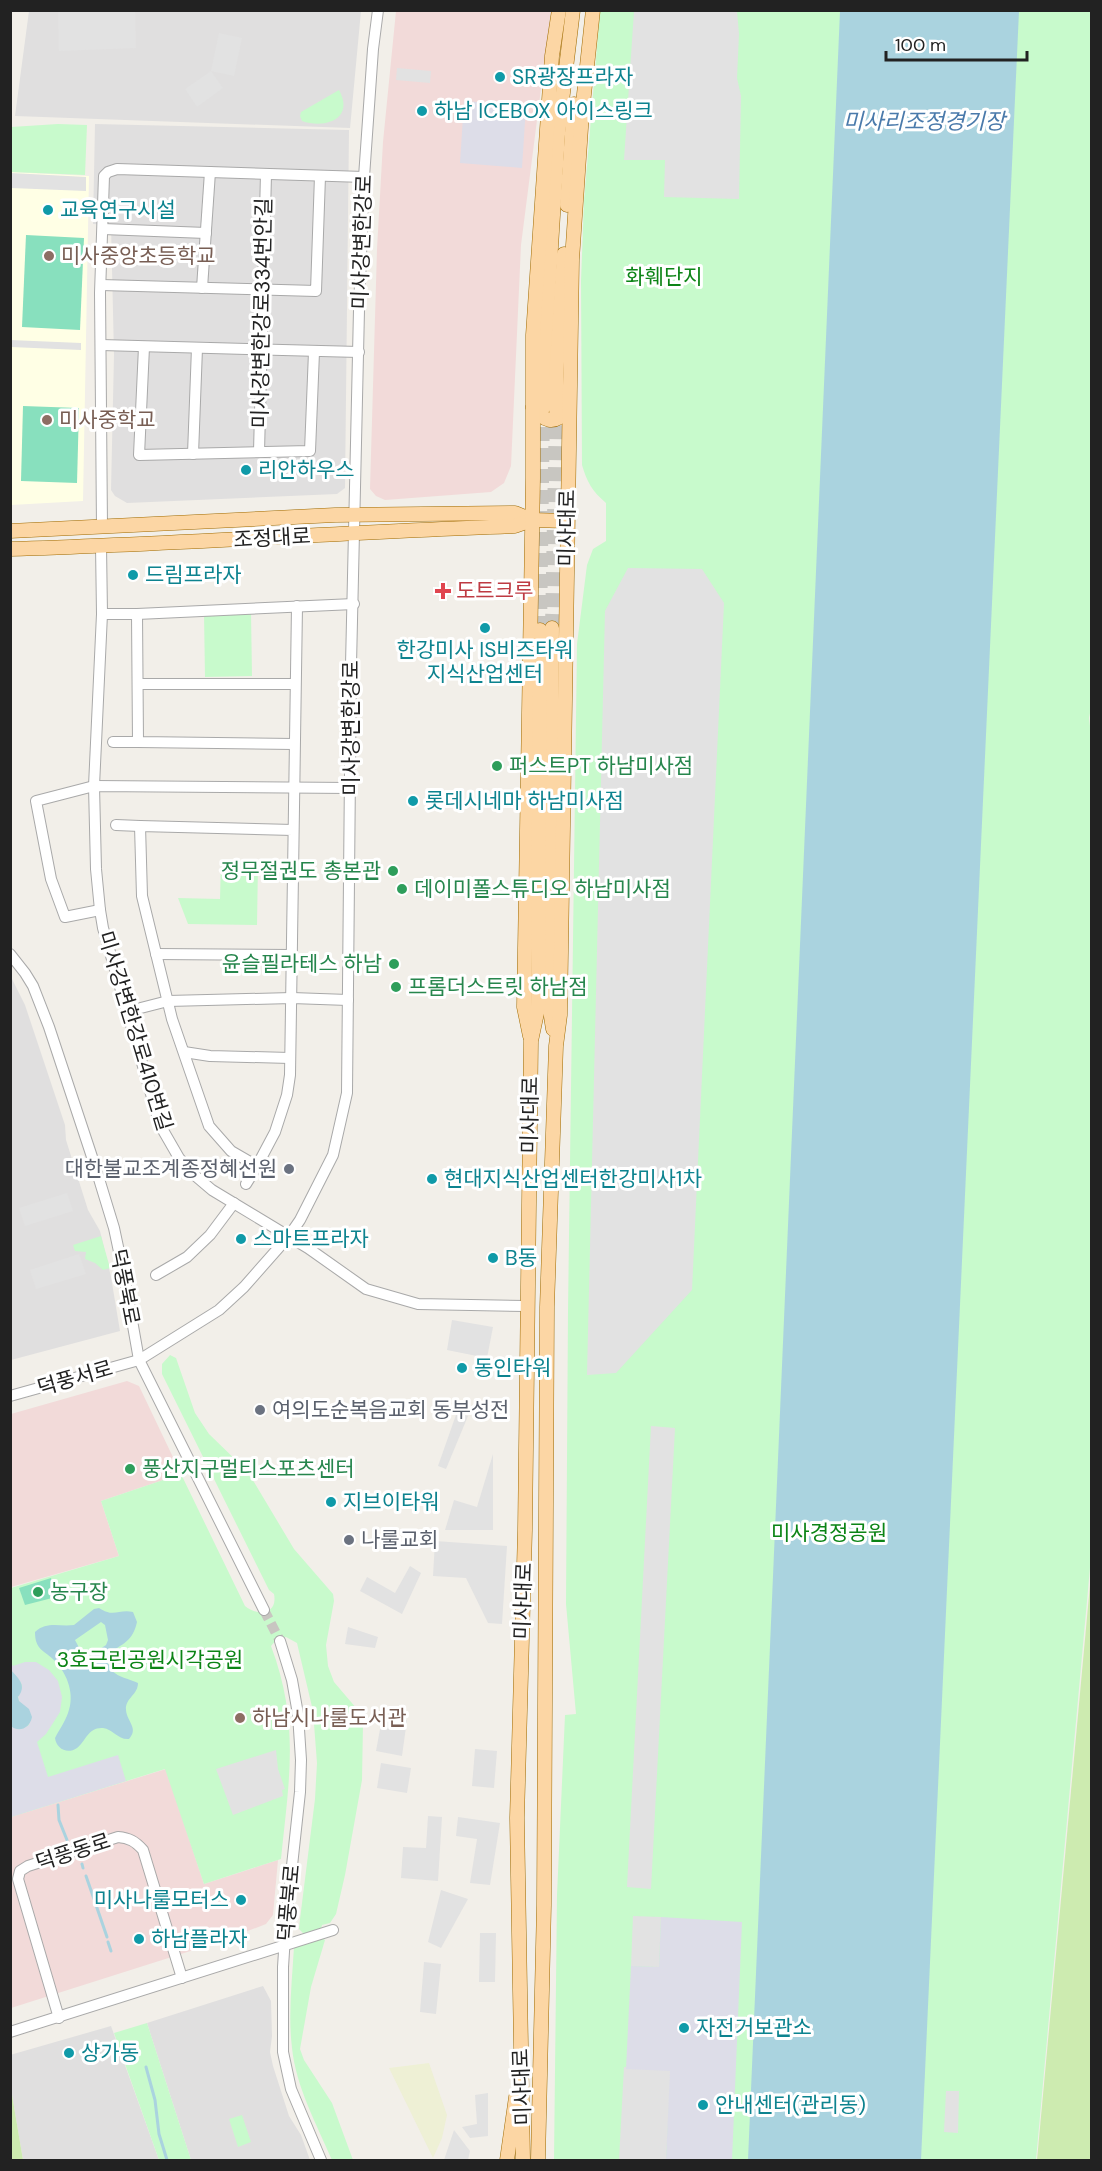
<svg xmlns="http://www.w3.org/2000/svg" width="1102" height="2171" font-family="'DM Sans','Noto Sans KR',sans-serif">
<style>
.residential{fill:#e0dfdf}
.commercial{fill:#f2dad9}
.education{fill:#ffffe5}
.farmland{fill:#eef0d5}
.grass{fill:#cdebb0}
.park{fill:#c8facc}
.pitch{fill:#88e0be}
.parking{fill:#e2e2e2}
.plaza{fill:#dddde8}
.water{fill:#aad3df;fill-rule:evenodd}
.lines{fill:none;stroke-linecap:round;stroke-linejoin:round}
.stream{stroke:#aad3df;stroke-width:3}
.minor-tunnel{stroke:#c8c6c1;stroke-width:10;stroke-dasharray:10 5;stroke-linecap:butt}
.major-tunnel{stroke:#c8c6c1;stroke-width:14;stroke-dasharray:14 7;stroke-linecap:butt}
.minor-casing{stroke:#a9a9a9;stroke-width:12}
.major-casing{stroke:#a06b00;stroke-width:15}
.minor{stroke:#fff;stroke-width:10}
.major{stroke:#fcd6a4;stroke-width:14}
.culture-dot{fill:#0f9aa8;stroke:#fff;stroke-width:2}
.education-dot{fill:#8d6e63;stroke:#fff;stroke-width:2}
.health-dot{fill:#e0444e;stroke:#fff;stroke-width:2}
.leisure-dot{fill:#2e9e5b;stroke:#fff;stroke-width:2}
.worship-dot{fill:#6b7280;stroke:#fff;stroke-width:2}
.labels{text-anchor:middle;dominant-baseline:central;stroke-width:6;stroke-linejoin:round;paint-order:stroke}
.culture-label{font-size:21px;fill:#0d838f;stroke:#fff;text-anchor:start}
.street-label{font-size:21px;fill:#222;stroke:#fff}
.education-label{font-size:21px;fill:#785e54;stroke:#fff;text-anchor:start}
.park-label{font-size:21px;fill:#0c8416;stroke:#fff}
.health-label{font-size:21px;fill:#be3a42;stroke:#fff;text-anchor:start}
.leisure-label{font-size:21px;fill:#27864d;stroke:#fff;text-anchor:start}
.worship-label{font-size:21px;fill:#5b616d;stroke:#fff;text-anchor:start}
.water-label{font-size:22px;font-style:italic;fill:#4a7aab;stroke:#fff}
</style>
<rect width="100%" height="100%" fill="#f2efe9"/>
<g class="residential">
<path d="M 29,11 L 361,11 L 350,128 L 15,116 Z"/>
<path d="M 95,124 L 349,130 L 345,488 L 337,494 L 127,503 L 115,496 L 111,490 L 114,355 L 111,225 L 93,224 Z"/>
<path d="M 10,975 L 25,1005 L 65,1125 L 66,1140 L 88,1210 L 100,1231 L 111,1277 L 120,1331 L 11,1360 Z"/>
<path d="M 263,1986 L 271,2001 L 272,2036 L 270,2052 L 273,2066 L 289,2116 L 301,2135 L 310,2160 L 191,2160 L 147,2023 Z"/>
<path d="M 111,2026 L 159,2160 L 23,2160 L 11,2089 L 10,2055 Z"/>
</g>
<g class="commercial">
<path d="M 396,11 L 551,11 L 521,245 L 511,466 L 504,483 L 491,492 L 385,500 L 376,496 L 370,489 L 377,249 L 383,142 Z"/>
<path d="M 127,1381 L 139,1386 L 181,1474 L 101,1501 L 119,1556 L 11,1587 L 11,1414 Z"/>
<path d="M 166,1769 L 204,1884 L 278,1860 L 273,1915 L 266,1924 L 222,1941 L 11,2008 L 11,1817 Z"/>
</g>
<path class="education" d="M 10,172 L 89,176 L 83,501 L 11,505 Z"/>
<path class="farmland" d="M 429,2063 L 447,2115 L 442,2138 L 433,2158 L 389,2068 Z"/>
<g class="grass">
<path d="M 1091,1574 L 1091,2160 L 1037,2160 Z"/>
<path d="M 10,2089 L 11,2089 L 23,2160 L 11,2160 Z"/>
</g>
<g class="park">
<path d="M 600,11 L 1091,11 L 1092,703 L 1089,718 L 1092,742 L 1092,1546 L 1036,2160 L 554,2160 L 557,1895 L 565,1715 L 576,1714 L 566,1604 L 568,1311 L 577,644 L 587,565 L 593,549 L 606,541 L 606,503 C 592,491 587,482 582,465 L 581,281 L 584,201 Z"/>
<path d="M 339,90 C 355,119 325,129 302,121 L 300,116 L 301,112 Z"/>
<path d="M 58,124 L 87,125 L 85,175 L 11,172 L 11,127 Z"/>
<path d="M 251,613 L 252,676 L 205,677 L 204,614 Z"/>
<path d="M 221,862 L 258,863 L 257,925 L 188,924 L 178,898 L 220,899 Z"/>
<path d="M 101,1236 L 110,1268 L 103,1270 L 95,1263 L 85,1259 L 86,1252 L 75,1251 L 73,1245 Z"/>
<path d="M 170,1355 L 176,1358 L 195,1413 L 209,1434 L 241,1465 L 254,1482 L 294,1549 L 333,1594 L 334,1601 L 326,1645 L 328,1666 L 334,1682 L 357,1709 L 363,1724 L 362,1780 L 345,1875 L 336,1914 L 330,1923 L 322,1925 L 319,1936 L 325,1940 L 311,1987 L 300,2049 L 304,2060 L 332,2103 L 353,2160 L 332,2160 C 317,2125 296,2087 292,2048 C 288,2015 292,1981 294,1947 L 301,1941 L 304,1934 L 299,1929 L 300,1919 L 315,1799 L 317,1763 L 313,1711 L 297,1643 L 286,1637 L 277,1639 L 271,1646 C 300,1723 289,1780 281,1859 L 204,1884 L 165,1769 L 11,1817 L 11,1588 L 119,1556 L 101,1501 L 181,1474 L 245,1606 C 258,1617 278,1614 274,1594 L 269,1590 L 162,1374 L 162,1364 Z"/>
<path d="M 147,2023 L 191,2160 L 159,2160 L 114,2033 Z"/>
<path d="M 242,2115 L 251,2142 L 238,2147 L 229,2119 Z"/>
</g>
<g class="pitch">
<path d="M 26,235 L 84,238 L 80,330 L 22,327 Z"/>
<path d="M 23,406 L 79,408 L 77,483 L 21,481 Z"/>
<path d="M 51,1578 L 56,1597 L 25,1605 L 19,1588 Z"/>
</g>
<g class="parking">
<path d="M 58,11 L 135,11 L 136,48 L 59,51 Z"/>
<path d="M 634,11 L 737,11 L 739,34 L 737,78 L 741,96 L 739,199 L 664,197 L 665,160 L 624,160 Z"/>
<path d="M 219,33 L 242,38 L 234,76 L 211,71 L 223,88 L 197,107 L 185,89 L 211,71 Z"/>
<path d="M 397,68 L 431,71 L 430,83 L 396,80 Z"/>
<path d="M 11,173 L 86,177 L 86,191 L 11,188 Z"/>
<path d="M 10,340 L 81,343 L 81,350 L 11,347 Z"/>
<path d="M 628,568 L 702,569 L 724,603 L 692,1290 L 616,1373 L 587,1375 L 605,611 Z"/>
<path d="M 67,1193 L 73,1211 L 25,1226 L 19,1208 Z"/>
<path d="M 79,1254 L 86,1274 L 36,1289 L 30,1270 Z"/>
<path d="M 452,1320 L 493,1327 L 487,1358 L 447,1350 Z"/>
<path d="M 457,1412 L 468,1416 L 446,1469 L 438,1466 Z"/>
<path d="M 651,1426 L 675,1428 L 651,1889 L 627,1887 Z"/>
<path d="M 493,1454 L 493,1530 L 445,1530 L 454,1500 L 477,1507 Z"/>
<path d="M 435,1541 L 507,1546 L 502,1624 L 488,1623 L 466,1578 L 433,1576 Z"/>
<path d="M 410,1566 L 421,1573 L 402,1614 L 360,1591 L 367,1577 L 395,1593 Z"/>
<path d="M 348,1627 L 378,1637 L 375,1648 L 345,1644 Z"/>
<path d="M 383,1713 L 407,1720 L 402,1756 L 376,1751 Z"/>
<path d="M 475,1749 L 497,1751 L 494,1788 L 472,1786 Z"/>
<path d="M 276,1750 L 278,1769 L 285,1789 L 282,1790 L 283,1796 L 233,1815 L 216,1769 Z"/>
<path d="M 381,1763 L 411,1768 L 407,1793 L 377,1788 Z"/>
<path d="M 428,1816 L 442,1817 L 438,1881 L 401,1878 L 403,1847 L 426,1848 Z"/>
<path d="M 458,1817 L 500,1823 L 490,1885 L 470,1883 L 477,1839 L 456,1836 Z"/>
<path d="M 441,1890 L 468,1899 L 441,1948 L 428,1942 Z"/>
<path d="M 633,1916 L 661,1917 L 659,1967 L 631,1966 Z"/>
<path d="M 480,1933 L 496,1933 L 495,1982 L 479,1982 Z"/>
<path d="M 424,1962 L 441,1964 L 436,2014 L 420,2012 Z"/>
<path d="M 624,2067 L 671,2070 L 666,2160 L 619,2160 Z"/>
<path d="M 946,2091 L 959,2091 L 958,2133 L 944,2132 Z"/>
<path d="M 488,2093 L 488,2136 L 470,2138 L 462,2127 L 477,2124 L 475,2095 Z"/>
<path d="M 454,2130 L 470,2151 L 468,2160 L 444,2160 Z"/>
</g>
<g class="plaza">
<path d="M 464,101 L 526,106 L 522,168 L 460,163 Z"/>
<path d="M 10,1662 L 13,1666 L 25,1662 L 36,1662 L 49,1670 L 58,1681 L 62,1697 L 60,1712 L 46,1734 L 37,1742 L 48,1777 L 118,1755 L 126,1781 L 11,1817 L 11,1726 L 21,1729 L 29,1725 L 19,1701 L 18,1697 L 22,1687 L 21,1683 L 11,1670 Z"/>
<path d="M 661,1917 L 742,1922 L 732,2160 L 666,2160 L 670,2071 L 626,2069 L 631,1966 L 659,1967 Z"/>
</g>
<g class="water">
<path d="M 840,11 L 1019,11 L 921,2160 L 748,2160 Z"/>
<path d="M 99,1608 C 114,1618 118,1609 133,1612 L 137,1622 C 132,1645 119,1643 107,1657 C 109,1677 123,1676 138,1683 C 138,1695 125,1698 126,1710 C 127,1722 139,1728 129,1739 C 118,1740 113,1729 103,1728 C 88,1727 86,1741 77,1748 C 67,1755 56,1748 55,1738 C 59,1730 65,1722 68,1713 C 75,1695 68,1675 55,1661 C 44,1650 35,1650 35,1632 C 47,1621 59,1627 74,1625 L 94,1609 ZM 101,1622 L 105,1625 L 108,1640 L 106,1645 L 97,1651 L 92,1660 L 88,1661 L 85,1659 L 75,1640 Z"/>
<path d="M 11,1670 C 16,1676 25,1683 21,1692 C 17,1701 17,1692 19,1701 L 29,1709 L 32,1717 C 30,1728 19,1733 11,1726 Z"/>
</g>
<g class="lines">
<g class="stream">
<path d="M 58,1805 L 59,1820 L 67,1840"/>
<path d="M 82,1864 L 83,1868"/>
<path d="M 86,1876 L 94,1899"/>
<path d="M 96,1905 L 107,1937"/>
<path d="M 108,1942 L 111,1951"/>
<path d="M 146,2067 L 155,2100 L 159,2134 L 167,2160"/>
</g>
<path class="minor-tunnel" d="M 264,1610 L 280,1641"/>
<g class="major-tunnel">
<path d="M 552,628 L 556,410"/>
<path d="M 540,630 L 543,408"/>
</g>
<defs>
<g id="minor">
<path d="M 103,229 L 206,233"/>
<path d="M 101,285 L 316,291 L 320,176"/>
<path d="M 202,288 L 210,172"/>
<path d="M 101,345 L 359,352"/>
<path d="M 144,347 L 139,455 L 310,451 L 314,352"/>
<path d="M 259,452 L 266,174"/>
<path d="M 193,454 L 197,348"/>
<path d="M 102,527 L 100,293 L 104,176 L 108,172 L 117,169 L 364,177"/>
<path d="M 101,546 L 102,614 L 94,786 L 96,869 L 100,910 L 103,928 L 160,1125 L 179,1158 L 192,1173 L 212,1190 L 308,1248 L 366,1289 L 418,1304 L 526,1306"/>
<path d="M 102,614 L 137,614 L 354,604"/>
<path d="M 137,614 L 138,742 L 294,744"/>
<path d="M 139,684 L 295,684"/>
<path d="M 113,742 L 138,742"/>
<path d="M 116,825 L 140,826"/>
<path d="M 293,830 L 140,826 L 142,896 L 172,1019 L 209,1126 L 231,1151 L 257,1166 L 275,1132 L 287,1095 L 290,1075 L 297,606"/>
<path d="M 100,910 L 65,917 L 51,879 L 36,801 L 94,786 L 351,788"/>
<path d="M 10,954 L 25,973 L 33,986 L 49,1027 L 96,1169 L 114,1228 L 124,1275 L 139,1360 L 264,1610"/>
<path d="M 156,954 L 291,955"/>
<path d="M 129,1011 L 168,1001 L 292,998 L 348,1000"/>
<path d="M 184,1052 L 210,1056 L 290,1058"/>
<path d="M 246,1184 L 257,1166"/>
<path d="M 156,1275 L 187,1257 L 210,1235 L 234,1203"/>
<path d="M 10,1396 L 139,1360 L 219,1310 L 244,1287 L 289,1236 L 300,1220 L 333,1155 L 347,1093 L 351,665 L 359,310 L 364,177 L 373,49 L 378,10"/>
<path d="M 280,1641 L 292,1680 L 298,1714 L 301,1760 L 300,1792 L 286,1921 L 283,1967 L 283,2052 L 291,2089 L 321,2160"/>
<path d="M 59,2018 L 18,1879 L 20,1871 L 28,1866 L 118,1837 C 129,1838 135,1841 143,1850 L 182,1978"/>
<path d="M 10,2032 L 333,1930"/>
</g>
<g id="major">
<path d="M 567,205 L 574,104"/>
<path d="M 533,407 C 543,421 555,426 566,410"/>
<path d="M 543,408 L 543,377 L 558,134 L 573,10"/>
<path d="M 556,410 L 556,377 L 564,254"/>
<path d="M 10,531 L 335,515 L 515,513 L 532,520 L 567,521"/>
<path d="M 10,549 C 179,544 346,532 515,526 L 532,520"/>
<path d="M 552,628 L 550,1010 L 553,1029"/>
<path d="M 530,1036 L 524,1007 L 533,478 L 533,335 L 552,56 L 559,10"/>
<path d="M 507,2160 L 516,2097"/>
<path d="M 523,2160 L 517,1818 L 525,1530 L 531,1041 L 538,1008 L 540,630"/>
<path d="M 538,2160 L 544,1905 L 547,1307 L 556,1046 L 560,1015 L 572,260 L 582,113 L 593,10"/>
</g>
</defs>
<use href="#minor" class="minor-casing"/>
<use href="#major" class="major-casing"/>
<use href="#minor" class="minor"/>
<use href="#major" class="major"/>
</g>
<g class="culture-dot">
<circle cx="500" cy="77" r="6"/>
<circle cx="422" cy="111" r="6"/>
<circle cx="48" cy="210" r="6"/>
<circle cx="246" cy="470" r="6"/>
<circle cx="133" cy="575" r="6"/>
<circle cx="485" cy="628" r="6"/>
<circle cx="413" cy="801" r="6"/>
<circle cx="432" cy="1179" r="6"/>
<circle cx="241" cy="1239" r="6"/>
<circle cx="493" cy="1258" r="6"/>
<circle cx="462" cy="1368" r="6"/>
<circle cx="331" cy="1502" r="6"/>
<circle cx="241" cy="1900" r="6"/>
<circle cx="139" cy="1939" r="6"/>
<circle cx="684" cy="2028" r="6"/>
<circle cx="69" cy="2053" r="6"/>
<circle cx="703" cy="2105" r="6"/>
</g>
<g class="education-dot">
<circle cx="49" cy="256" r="6"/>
<circle cx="47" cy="420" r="6"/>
<circle cx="240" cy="1718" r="6"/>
</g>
<path class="health-dot" d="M440 582h6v6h6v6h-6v6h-6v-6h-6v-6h6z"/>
<g class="leisure-dot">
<circle cx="497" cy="766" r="6"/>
<circle cx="393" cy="871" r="6"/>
<circle cx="402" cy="889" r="6"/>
<circle cx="394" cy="964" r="6"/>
<circle cx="396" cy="987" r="6"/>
<circle cx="130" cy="1469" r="6"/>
<circle cx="38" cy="1592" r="6"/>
</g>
<g class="worship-dot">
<circle cx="289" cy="1169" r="6"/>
<circle cx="260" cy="1410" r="6"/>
<circle cx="349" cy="1540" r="6"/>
</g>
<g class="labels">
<g class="culture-label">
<text x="512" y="77">SR광장프라자</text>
<text x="434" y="111">하남 ICEBOX 아이스링크</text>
<text x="60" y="210">교육연구시설</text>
<text x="258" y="470">리안하우스</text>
<text x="145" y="575">드림프라자</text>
<text x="485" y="650" text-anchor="middle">한강미사 IS비즈타워<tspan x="485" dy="24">지식산업센터</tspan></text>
<text x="425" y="801">롯데시네마 하남미사점</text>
<text x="444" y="1179">현대지식산업센터한강미사1차</text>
<text x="253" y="1239">스마트프라자</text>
<text x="505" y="1258">B동</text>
<text x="474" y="1368">동인타워</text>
<text x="343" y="1502">지브이타워</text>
<text x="229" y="1900" text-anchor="end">미사나룰모터스</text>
<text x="151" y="1939">하남플라자</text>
<text x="696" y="2028">자전거보관소</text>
<text x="81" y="2053">상가동</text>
<text x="715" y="2105">안내센터(관리동)</text>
</g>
<g class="street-label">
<text transform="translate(362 242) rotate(-88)">미사강변한강로</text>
<text transform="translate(262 313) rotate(-89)">미사강변한강로334번안길</text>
<text transform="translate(567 528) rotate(-89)">미사대로</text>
<text transform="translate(272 538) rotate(-3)">조정대로</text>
<text transform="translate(351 728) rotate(-90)">미사강변한강로</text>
<text transform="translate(135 1031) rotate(73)">미사강변한강로410번길</text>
<text transform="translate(530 1115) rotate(-89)">미사대로</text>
<text transform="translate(125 1287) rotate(79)">덕풍북로</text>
<text transform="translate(75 1378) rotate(-16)">덕풍서로</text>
<text transform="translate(523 1601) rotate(-88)">미사대로</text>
<text transform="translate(73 1852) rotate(-18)">덕풍동로</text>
<text transform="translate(289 1903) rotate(-85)">덕풍북로</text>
<text transform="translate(522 2087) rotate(-92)">미사대로</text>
</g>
<g class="education-label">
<text x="61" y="256">미사중앙초등학교</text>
<text x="59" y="420">미사중학교</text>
<text x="252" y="1718">하남시나룰도서관</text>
</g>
<g class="park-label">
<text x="664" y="277">화훼단지</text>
<text x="829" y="1533">미사경정공원</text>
<text x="150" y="1660">3호근린공원시각공원</text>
</g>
<g class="health-label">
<text x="456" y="591">도트크루</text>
</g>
<g class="leisure-label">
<text x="509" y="766">퍼스트PT 하남미사점</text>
<text x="381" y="871" text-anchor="end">정무절권도 총본관</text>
<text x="414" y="889">데이미폴스튜디오 하남미사점</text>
<text x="382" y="964" text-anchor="end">윤슬필라테스 하남</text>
<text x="408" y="987">프롬더스트릿 하남점</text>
<text x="142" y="1469">풍산지구멀티스포츠센터</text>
<text x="50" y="1592">농구장</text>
</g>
<g class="worship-label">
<text x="277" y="1169" text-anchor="end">대한불교조계종정혜선원</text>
<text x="272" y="1410">여의도순복음교회 동부성전</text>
<text x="361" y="1540">나룰교회</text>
</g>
<g class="water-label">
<text x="924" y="121">미사리조정경기장</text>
</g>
</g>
<rect width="1102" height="2171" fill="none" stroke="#222222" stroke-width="24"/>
<path d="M886 51v9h141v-9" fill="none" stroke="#222222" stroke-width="3"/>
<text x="895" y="51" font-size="18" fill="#222222" stroke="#ffffff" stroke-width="4.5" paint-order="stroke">100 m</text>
</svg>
